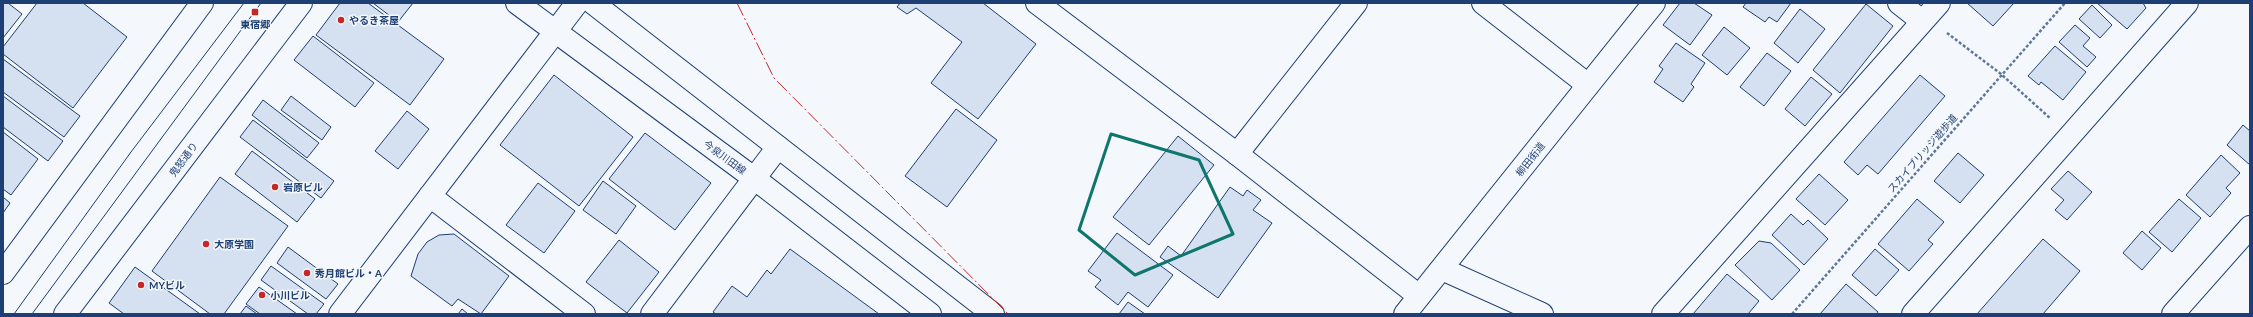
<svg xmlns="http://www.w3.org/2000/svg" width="2253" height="317" font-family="Lato,'Noto Sans JP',sans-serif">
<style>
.building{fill:#d5e0f0;stroke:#1d3f73}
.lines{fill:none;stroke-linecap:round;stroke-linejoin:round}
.street-casing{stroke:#1d3f73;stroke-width:24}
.secondary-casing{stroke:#1d3f73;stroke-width:24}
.path{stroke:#5e769c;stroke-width:2.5;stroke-dasharray:3 2;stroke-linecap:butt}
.street{stroke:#f4f7fb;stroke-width:22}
.secondary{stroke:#f4f7fb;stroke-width:22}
.tram{stroke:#1d3f73;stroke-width:1}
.power{stroke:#c62828;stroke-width:1;stroke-dasharray:14 3 2 3;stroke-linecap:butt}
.marked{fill:none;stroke:#0f766e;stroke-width:3;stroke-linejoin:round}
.poi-dot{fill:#c62828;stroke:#f4f7fb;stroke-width:1.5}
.labels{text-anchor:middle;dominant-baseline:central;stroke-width:3;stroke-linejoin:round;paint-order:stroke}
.poi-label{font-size:10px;font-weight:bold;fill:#1d3f73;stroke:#f4f7fb;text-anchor:start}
.street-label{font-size:10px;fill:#1d3f73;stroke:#f4f7fb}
</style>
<rect width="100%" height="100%" fill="#f4f7fb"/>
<g class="building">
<path d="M 3,3 L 8,3 L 22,14 L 3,38 Z"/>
<path d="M 37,3 L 83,3 L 127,37 L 73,108 L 3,54 L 3,47 Z"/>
<path d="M 340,3 L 368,3 L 444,59 L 410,105 L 316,35 Z"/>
<path d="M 373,3 L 413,3 L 398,22 Z"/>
<path d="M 900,3 L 983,3 L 1036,44 L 978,119 L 931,83 L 962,42 L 916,8 L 907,14 L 897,7 Z"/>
<path d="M 1680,3 L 1694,3 L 1712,15 L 1690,45 L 1663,25 Z"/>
<path d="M 1746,3 L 1791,3 L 1777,22 L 1769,17 L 1765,22 L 1743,7 Z"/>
<path d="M 1967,3 L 2014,3 L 1993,26 Z"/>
<path d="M 2097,3 L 2143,3 L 2146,8 L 2127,29 Z"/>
<path d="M 1866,4 L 1893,26 L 1840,93 L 1813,70 Z"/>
<path d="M 2092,5 L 2112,25 L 2100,38 L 2079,19 Z"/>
<path d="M 1800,9 L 1825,29 L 1798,63 L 1774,43 Z"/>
<path d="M 2075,25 L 2090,38 L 2083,46 L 2096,57 L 2087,67 L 2059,42 Z"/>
<path d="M 1724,27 L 1750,48 L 1727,75 L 1702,55 Z"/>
<path d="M 313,36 L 374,83 L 355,107 L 294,60 Z"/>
<path d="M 1676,43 L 1705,63 L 1691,84 L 1694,87 L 1683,102 L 1654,82 L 1663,69 L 1659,66 Z"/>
<path d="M 2055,46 L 2086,72 L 2063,100 L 2041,82 L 2039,85 L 2028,76 Z"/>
<path d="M 1767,53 L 1791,71 L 1764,106 L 1740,87 Z"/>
<path d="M 3,59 L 80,116 L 64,137 L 3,92 Z"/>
<path d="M 554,75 L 633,137 L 579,206 L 500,145 Z"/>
<path d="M 1920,75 L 1945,96 L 1878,174 L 1867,165 L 1858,175 L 1844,162 Z"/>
<path d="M 1811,77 L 1832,94 L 1805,126 L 1785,109 Z"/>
<path d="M 3,96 L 63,141 L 48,161 L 3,127 Z"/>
<path d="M 291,96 L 331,127 L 322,140 L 281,110 Z"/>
<path d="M 263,100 L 319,143 L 307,158 L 252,115 Z"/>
<path d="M 956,109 L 997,140 L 947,207 L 905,176 Z"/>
<path d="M 407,111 L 429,129 L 398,169 L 375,151 Z"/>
<path d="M 253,120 L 334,181 L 321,198 L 240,137 Z"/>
<path d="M 2243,125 L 2250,131 L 2250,165 L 2227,145 Z"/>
<path d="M 3,132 L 38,159 L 11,195 L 3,189 Z"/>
<path d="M 645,133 L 711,183 L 675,230 L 609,179 Z"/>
<path d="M 1178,136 L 1214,165 L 1149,245 L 1113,217 Z"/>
<path d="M 252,151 L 315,199 L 297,222 L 235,174 Z"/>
<path d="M 1958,153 L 1984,175 L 1960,203 L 1934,181 Z"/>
<path d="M 2221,155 L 2240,173 L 2226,188 L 2231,193 L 2210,217 L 2186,195 Z"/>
<path d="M 2068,171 L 2092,192 L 2067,220 L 2055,210 L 2064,200 L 2051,189 Z"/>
<path d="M 1819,174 L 1848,200 L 1825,225 L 1796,199 Z"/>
<path d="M 220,177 L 288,226 L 224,314 L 210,314 L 152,271 Z"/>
<path d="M 603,181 L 636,206 L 616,234 L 583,210 Z"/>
<path d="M 538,183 L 575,211 L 544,253 L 506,225 Z"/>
<path d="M 1230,187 L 1243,196 L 1247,190 L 1261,200 L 1253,210 L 1272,223 L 1218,298 L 1160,257 L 1168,246 L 1181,256 Z"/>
<path d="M 3,197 L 10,203 L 3,213 Z"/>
<path d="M 1917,199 L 1944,222 L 1928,240 L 1933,244 L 1909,271 L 1878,244 Z"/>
<path d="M 2179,199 L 2201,218 L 2172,252 L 2149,232 Z"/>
<path d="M 1791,214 L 1803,225 L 1808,220 L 1828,239 L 1804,265 L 1772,235 Z"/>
<path d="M 2142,231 L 2161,248 L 2142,270 L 2123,253 Z"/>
<path d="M 1117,233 L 1173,275 L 1148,307 L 1128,292 L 1118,305 L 1095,287 L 1101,280 L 1088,271 Z"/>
<path d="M 454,234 L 509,276 L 481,314 L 458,299 L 452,306 L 411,276 L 418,254 L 427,242 L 439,235 Z"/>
<path d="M 2043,239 L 2080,271 L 2043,314 L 1977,314 Z"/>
<path d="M 619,240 L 659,272 L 627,313 L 586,282 Z"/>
<path d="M 1759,241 L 1771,243 L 1800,270 L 1772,300 L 1735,265 Z"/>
<path d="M 288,247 L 338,284 L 326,299 L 277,263 Z"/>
<path d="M 790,249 L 879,314 L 716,314 L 713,312 L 732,286 L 747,297 L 767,270 L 771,274 Z"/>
<path d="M 1875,249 L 1899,270 L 1876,296 L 1852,275 Z"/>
<path d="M 271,266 L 324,304 L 316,314 L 308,314 L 261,280 Z"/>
<path d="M 135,267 L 200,314 L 124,314 L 109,303 Z"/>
<path d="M 1727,274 L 1759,301 L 1748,314 L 1693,314 Z"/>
<path d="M 1846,284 L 1878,312 L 1877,314 L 1820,314 Z"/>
<path d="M 259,287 L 297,314 L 260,314 L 246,304 Z"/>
<path d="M 1128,302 L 1145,314 L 1119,314 Z"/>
<path d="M 246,306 L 257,314 L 240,314 Z"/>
<path d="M 462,309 L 468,314 L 458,314 Z"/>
</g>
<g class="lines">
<defs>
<g id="street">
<path d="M 1037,3 L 1237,154 L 1419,296"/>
<path d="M 1483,3 L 1588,85"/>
<path d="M 1899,3 L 1922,21"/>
<path d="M 1237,154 L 1356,3"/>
<path d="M 430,196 L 584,314"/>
<path d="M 1442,269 L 1542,314"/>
<path d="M 340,314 L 577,3"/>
<path d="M 652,314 L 778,147"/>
<path d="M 1663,314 L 1939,3"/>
<path d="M 1913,314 L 2187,3"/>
</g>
<g id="secondary">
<path d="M 517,3 L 755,179 L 930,314"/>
<path d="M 593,3 L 993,314"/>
<path d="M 3,273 L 202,3"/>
<path d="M 65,314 L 301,3"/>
<path d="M 1405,314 L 1654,3"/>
<path d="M 2173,314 L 2250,227"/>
</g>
</defs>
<use href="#street" class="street-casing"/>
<use href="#secondary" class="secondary-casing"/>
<g class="path">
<path d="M 1947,33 L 2001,74 L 2051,119"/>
<path d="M 1792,314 L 2065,3"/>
</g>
<use href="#street" class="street"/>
<use href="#secondary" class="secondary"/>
<g class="tram">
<path d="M 14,314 L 131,152 L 244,3"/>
<path d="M 32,314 L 261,3"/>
</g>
<path class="power" d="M 737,3 L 774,78 L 1008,314"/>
</g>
<path class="marked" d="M 1111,134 L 1199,160 L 1233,234 L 1135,275 L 1079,230 Z"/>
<g class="poi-dot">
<rect x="251" y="8" width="8" height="8" rx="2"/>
<circle cx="341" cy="20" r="4"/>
<circle cx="275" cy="187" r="4"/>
<circle cx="206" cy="244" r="4"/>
<circle cx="307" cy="273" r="4"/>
<circle cx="141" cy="285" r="4"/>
<circle cx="262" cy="295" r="4"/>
</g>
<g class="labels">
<g class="poi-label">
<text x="349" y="20">やるき茶屋</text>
<text x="255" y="24" text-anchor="middle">東宿郷</text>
<text x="283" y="187">岩原ビル</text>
<text x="214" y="244">大原学園</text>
<text x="315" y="273">秀月館ビル・A</text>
<text x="149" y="285">MYビル</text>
<text x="270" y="295">小川ビル</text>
</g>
<g class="street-label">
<text transform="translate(1922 153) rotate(-49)">スカイブリッジ遊歩道</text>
<text transform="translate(725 157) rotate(36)">今泉川田線</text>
<text transform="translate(183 159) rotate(-53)">鬼怒通り</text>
<text transform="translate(1530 159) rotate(-52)">柳田街道</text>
</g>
</g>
<rect width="2253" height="317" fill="none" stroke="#1d3f73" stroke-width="8"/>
</svg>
